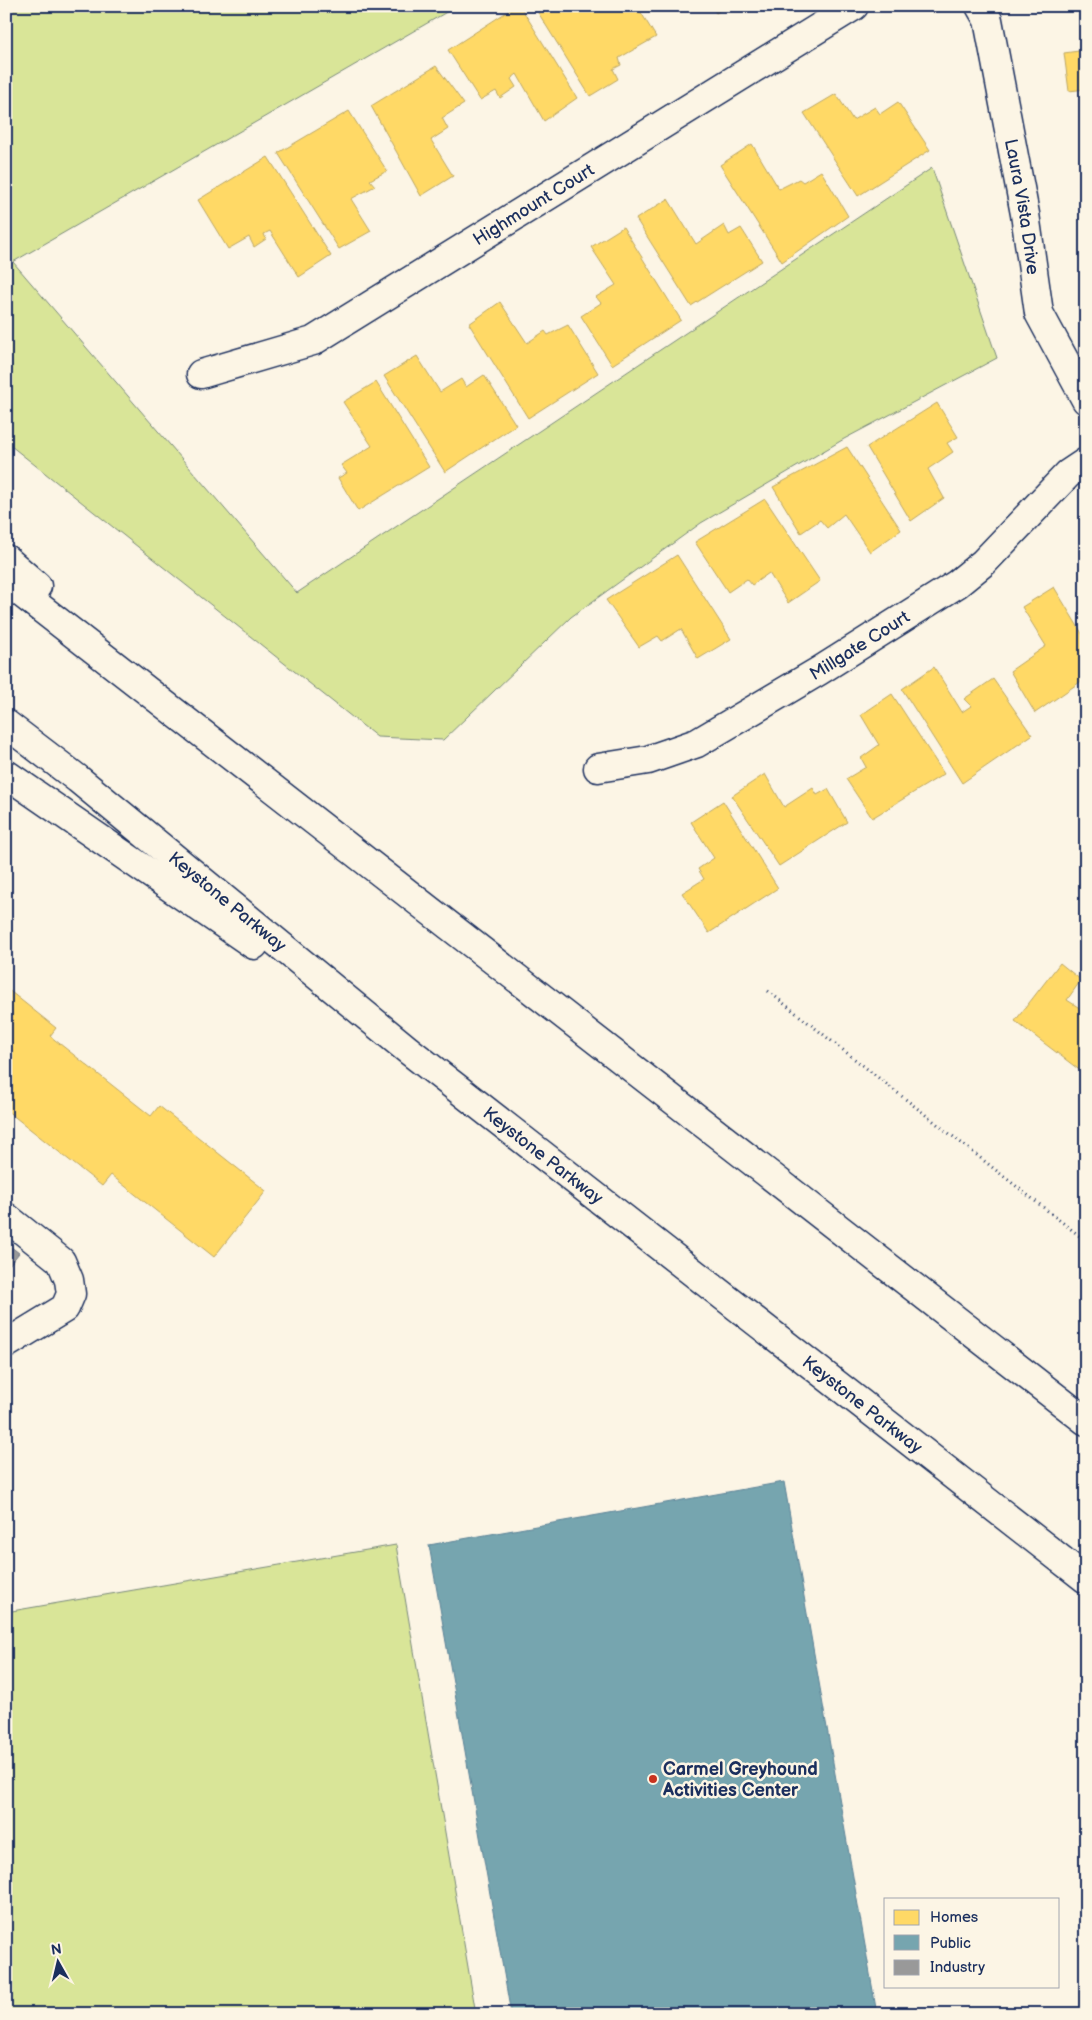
<svg xmlns="http://www.w3.org/2000/svg" width="1092" height="2020" font-family="'Balsamiq Sans',sans-serif">
<style>
.green{fill:#d9e598;stroke:#7a8a7b}
.homes{fill:#ffd966;stroke:#bba664}
.public{fill:#76a5af;stroke:#5b8297}
.industry{fill:#999;stroke:#737987}
.lines{fill:none;stroke-linecap:round;stroke-linejoin:round}
.minor-casing{stroke:#1b2f5e;stroke-width:31}
.highway-casing{stroke:#1b2f5e;stroke-width:31}
.path{stroke:#1b2f5e;stroke-width:3;stroke-dasharray:1 4;stroke-linecap:butt}
.minor{stroke:#fcf5e5;stroke-width:28}
.highway{stroke:#fcf5e5;stroke-width:28}
.poi-dot{fill:#c8321e;stroke:#fcf5e5;stroke-width:2}
.labels{text-anchor:middle;dominant-baseline:central;stroke-width:5;stroke-linejoin:round;paint-order:stroke}
.street-label{font-size:18px;fill:#1b2f5e;stroke:#fcf5e5}
.poi-label{font-size:18px;font-weight:bold;fill:#1b2f5e;stroke:#fcf5e5;text-anchor:start}
</style>
<rect width="100%" height="100%" fill="#fcf5e5"/>
<filter id="ink" filterUnits="userSpaceOnUse"><feTurbulence type="fractalNoise" baseFrequency=".02" numOctaves="2"/><feDisplacementMap in="SourceGraphic" scale="10" xChannelSelector="R" yChannelSelector="G"/><feConvolveMatrix kernelMatrix="1 2 1 2 8 2 1 2 1" color-interpolation-filters="sRGB"/></filter>
<g filter="url(#ink)">
<g class="green">
<path d="M 6,6 L 457,6 L 13,262 L 297,593 L 932,168 L 997,358 L 844,439 L 701,523 L 571,617 L 443,740 L 377,737 L 6,442 Z"/>
<path d="M 396,1545 L 476,2014 L 6,2014 L 6,1612 Z"/>
</g>
<g class="homes">
<path d="M 516,6 L 520,6 L 577,98 L 544,121 L 517,74 L 511,79 L 516,87 L 500,98 L 496,91 L 480,100 L 448,50 Z"/>
<path d="M 534,6 L 637,6 L 656,37 L 619,58 L 621,65 L 613,69 L 618,79 L 590,96 Z"/>
<path d="M 711,6 L 727,6 L 716,13 Z"/>
<path d="M 1079,6 L 1086,6 L 1086,34 L 1083,34 Z"/>
<path d="M 1086,50 L 1086,89 L 1069,91 L 1064,53 Z"/>
<path d="M 436,66 L 464,104 L 442,118 L 448,129 L 431,140 L 453,176 L 421,196 L 371,106 Z"/>
<path d="M 836,94 L 853,120 L 875,107 L 880,114 L 898,102 L 930,150 L 858,196 L 804,113 Z"/>
<path d="M 349,111 L 387,171 L 370,180 L 375,186 L 351,199 L 371,231 L 339,249 L 278,153 Z"/>
<path d="M 752,144 L 779,189 L 799,179 L 803,182 L 821,171 L 848,216 L 782,262 L 720,165 Z"/>
<path d="M 268,157 L 331,256 L 299,277 L 270,231 L 264,234 L 266,239 L 254,247 L 249,237 L 228,249 L 198,200 Z"/>
<path d="M 668,199 L 696,244 L 724,225 L 729,235 L 741,228 L 762,261 L 691,306 L 636,219 Z"/>
<path d="M 623,227 L 681,320 L 612,365 L 581,316 L 601,303 L 596,297 L 616,285 L 591,247 Z"/>
<path d="M 500,302 L 527,343 L 545,331 L 548,335 L 568,325 L 598,373 L 528,418 L 469,324 Z"/>
<path d="M 417,356 L 440,392 L 461,379 L 466,387 L 484,375 L 516,425 L 445,472 L 384,376 Z"/>
<path d="M 376,382 L 429,467 L 358,511 L 338,478 L 347,473 L 341,465 L 372,446 L 343,402 Z"/>
<path d="M 937,403 L 958,437 L 947,443 L 953,452 L 928,469 L 944,498 L 911,521 L 867,447 Z"/>
<path d="M 847,447 L 901,530 L 870,552 L 844,514 L 827,528 L 820,520 L 801,533 L 773,487 Z"/>
<path d="M 765,499 L 820,581 L 788,603 L 769,573 L 752,585 L 747,579 L 728,592 L 695,542 Z"/>
<path d="M 677,555 L 731,639 L 698,659 L 681,629 L 662,641 L 658,636 L 639,647 L 606,600 Z"/>
<path d="M 1054,587 L 1086,640 L 1086,678 L 1035,713 L 1010,671 L 1046,646 L 1022,607 Z"/>
<path d="M 934,667 L 962,712 L 971,706 L 964,699 L 993,679 L 1032,735 L 962,783 L 902,689 Z"/>
<path d="M 892,694 L 944,774 L 872,818 L 846,779 L 866,767 L 861,758 L 879,745 L 861,715 Z"/>
<path d="M 765,774 L 784,807 L 813,788 L 817,795 L 828,789 L 847,822 L 779,866 L 732,796 Z"/>
<path d="M 723,801 L 778,888 L 709,933 L 682,893 L 704,879 L 698,869 L 714,858 L 691,822 Z"/>
<path d="M 1060,963 L 1081,980 L 1067,1000 L 1086,1012 L 1086,1075 L 1015,1021 Z"/>
<path d="M 6,988 L 56,1028 L 50,1036 L 151,1116 L 159,1106 L 266,1191 L 214,1257 L 111,1175 L 102,1186 L 6,1110 Z"/>
</g>
<path class="public" d="M 784,1482 L 877,2014 L 511,2014 L 429,1545 Z"/>
<path class="industry" d="M 6,1243 L 19,1253 L 6,1269 Z"/>
<g class="lines">
<defs>
<g id="minor">
<path id="s1" d="M 980,6 L 988,20 L 1025,214 L 1039,313 L 1086,400"/>
<path id="s2" d="M 201,374 L 313,341 L 854,6"/>
<path id="s3" d="M 598,768 L 648,760 L 697,743 L 819,671 L 957,584 L 984,562 L 1068,474 L 1086,462"/>
<path d="M 6,1217 L 61,1261 L 69,1280 L 71,1294 L 65,1308 L 6,1344"/>
</g>
<g id="highway">
<path d="M 6,559 L 37,586"/>
<path d="M 6,581 L 1086,1421"/>
<path id="s4" d="M 6,724 L 78,779 L 408,1050 L 1086,1579"/>
<path d="M 6,774 L 254,945"/>
</g>
</defs>
<use href="#minor" class="minor-casing"/>
<use href="#highway" class="highway-casing"/>
<path class="path" d="M 768,991 L 1086,1241"/>
<use href="#minor" class="minor"/>
<use href="#highway" class="highway"/>
</g>
</g>
<circle class="poi-dot" cx="653" cy="1779" r="5"/>
<g class="labels">
<g class="street-label">
<text stroke="none"><textPath href="#s2" startOffset="376">Highmount Court</textPath></text>
<text stroke="none"><textPath href="#s1" startOffset="206">Laura Vista Drive</textPath></text>
<text stroke="none"><textPath href="#s3" startOffset="292">Millgate Court</textPath></text>
<text stroke="none"><textPath href="#s4" startOffset="284">Keystone Parkway</textPath></text>
<text stroke="none"><textPath href="#s4" startOffset="689">Keystone Parkway</textPath></text>
<text stroke="none"><textPath href="#s4" startOffset="1094">Keystone Parkway</textPath></text>
</g>
<g class="poi-label">
<text x="663" y="1769">Carmel Greyhound<tspan x="663" dy="21">Activities Center</tspan></text>
</g>
</g>
<rect width="1092" height="2020" fill="none" stroke="#fcf5e5" stroke-width="25"/>
<rect x="12" y="12" width="1067" height="1995" fill="none" stroke="#1b2f5e" stroke-width="2" filter="url(#ink)"/>
<rect x="884" y="1898" width="175" height="90" fill="#fcf5e5" stroke="#a2a6af"/>
<rect x="894" y="1910" width="25" height="15" fill="#ffd966" stroke="#a2a6af"/>
<text x="930" y="1922" font-size="15" fill="#1b2f5e">Homes</text>
<rect x="894" y="1935" width="25" height="15" fill="#76a5af" stroke="#a2a6af"/>
<text x="930" y="1948" font-size="15" fill="#1b2f5e">Public</text>
<rect x="894" y="1960" width="25" height="15" fill="#999999" stroke="#a2a6af"/>
<text x="930" y="1972" font-size="15" fill="#1b2f5e">Industry</text>
<g transform="translate(58 1962) rotate(352)" stroke="#fcf5e5" stroke-width="4" paint-order="stroke">
<path d="M0-4L9 19L0 12L-9 19Z" fill="#1b2f5e"/>
<text y="-8" font-size="14" font-weight="bold" text-anchor="middle" fill="#1b2f5e">N</text>
</g>
</svg>
